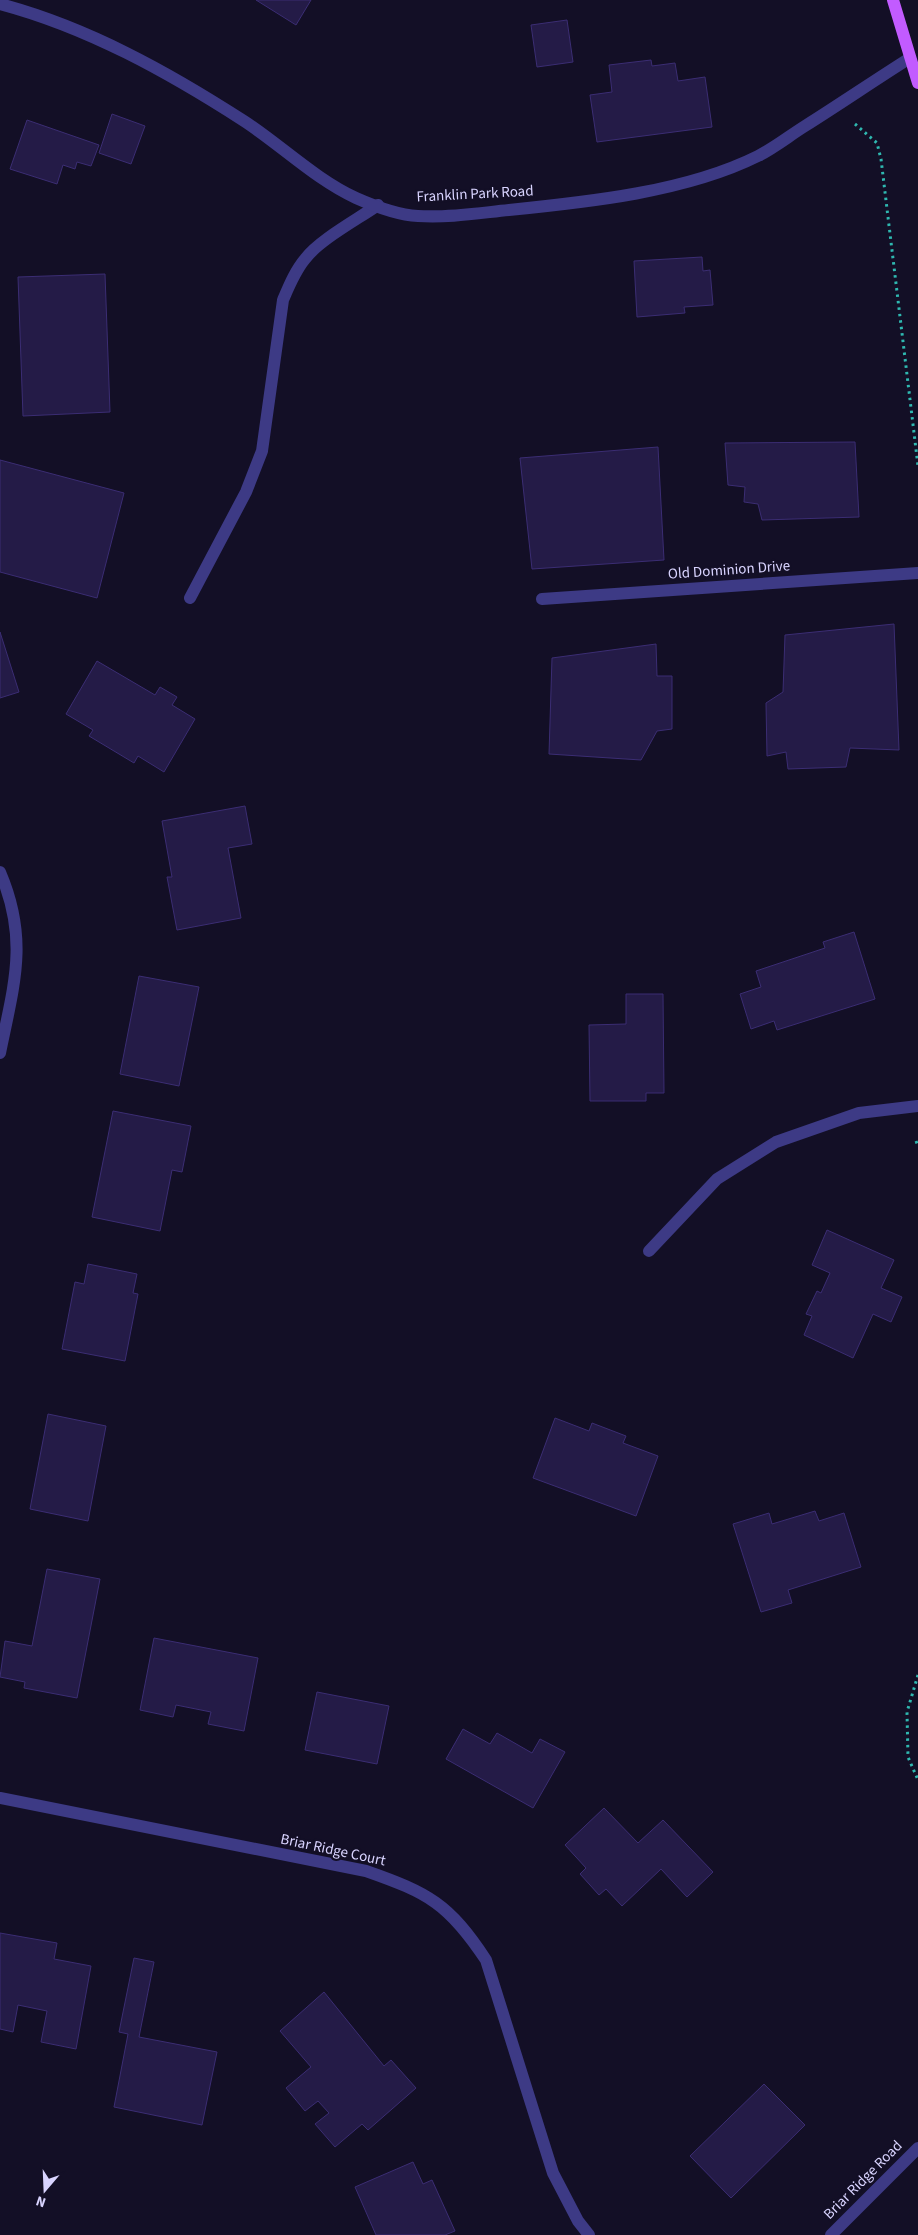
<svg xmlns="http://www.w3.org/2000/svg" width="918" height="2235" font-family="'Source Sans 3',sans-serif">
<style>
.building{fill:#241b47;stroke:#3b2d73}
.lines{fill:none;stroke-linecap:round;stroke-linejoin:round}
.path{stroke:#2fb8b0;stroke-width:3;stroke-dasharray:2.5 4;stroke-linecap:butt}
.service{stroke:#3d3a85;stroke-width:12}
.minor{stroke:#3d3a85;stroke-width:12}
.tertiary{stroke:#3d3a85;stroke-width:12}
.primary{stroke:#c25bff;stroke-width:12}
.labels{text-anchor:middle;dominant-baseline:central;stroke-width:4.5;stroke-linejoin:round;paint-order:stroke}
.street-label{font-size:15px;fill:#d9d4ff;stroke:#130f26}
</style>
<rect width="100%" height="100%" fill="#130f26"/>
<g class="building">
<path d="M 256,0 L 311,0 L 296,25 Z"/>
<path d="M 567,20 L 573,62 L 537,67 L 531,25 Z"/>
<path d="M 651,60 L 652,66 L 675,63 L 678,81 L 705,77 L 712,127 L 597,142 L 590,95 L 612,92 L 609,65 Z"/>
<path d="M 112,114 L 145,126 L 131,164 L 99,153 Z"/>
<path d="M 27,120 L 99,145 L 91,166 L 77,162 L 75,169 L 63,165 L 57,184 L 10,169 Z"/>
<path d="M 702,257 L 703,271 L 710,270 L 713,305 L 684,307 L 685,313 L 637,317 L 634,261 Z"/>
<path d="M 105,274 L 110,412 L 23,416 L 18,277 Z"/>
<path d="M 855,442 L 859,517 L 762,520 L 758,504 L 744,502 L 745,487 L 728,485 L 725,443 Z"/>
<path d="M 658,447 L 664,560 L 532,569 L 520,458 Z"/>
<path d="M 0,460 L 124,493 L 97,598 L 0,572 Z"/>
<path d="M 894,624 L 899,750 L 850,748 L 846,767 L 788,769 L 786,752 L 767,756 L 766,703 L 783,692 L 785,635 Z"/>
<path d="M 0,632 L 19,692 L 0,698 Z"/>
<path d="M 656,644 L 657,676 L 672,676 L 672,729 L 657,731 L 641,760 L 549,754 L 552,658 Z"/>
<path d="M 97,661 L 155,695 L 160,687 L 177,697 L 172,705 L 195,719 L 164,772 L 138,756 L 134,763 L 89,736 L 93,730 L 66,714 Z"/>
<path d="M 245,806 L 252,844 L 228,848 L 241,918 L 177,930 L 167,877 L 172,877 L 162,821 Z"/>
<path d="M 854,932 L 875,999 L 777,1030 L 774,1021 L 751,1029 L 740,994 L 761,987 L 756,971 L 825,948 L 823,942 Z"/>
<path d="M 139,976 L 199,987 L 179,1086 L 120,1074 Z"/>
<path d="M 626,994 L 663,994 L 664,1093 L 646,1093 L 646,1101 L 590,1101 L 589,1025 L 626,1024 Z"/>
<path d="M 113,1111 L 191,1126 L 182,1172 L 172,1170 L 160,1231 L 92,1217 Z"/>
<path d="M 827,1230 L 894,1260 L 881,1288 L 902,1297 L 891,1322 L 873,1314 L 853,1358 L 804,1335 L 812,1316 L 806,1314 L 817,1291 L 821,1293 L 830,1273 L 812,1265 Z"/>
<path d="M 88,1264 L 137,1274 L 133,1293 L 138,1294 L 125,1361 L 62,1349 L 75,1282 L 84,1284 Z"/>
<path d="M 48,1414 L 106,1426 L 88,1521 L 30,1509 Z"/>
<path d="M 555,1418 L 589,1431 L 592,1423 L 626,1436 L 623,1443 L 658,1456 L 636,1516 L 533,1478 Z"/>
<path d="M 815,1511 L 819,1521 L 844,1513 L 861,1567 L 788,1590 L 792,1603 L 761,1612 L 733,1524 L 769,1513 L 772,1524 Z"/>
<path d="M 47,1569 L 100,1579 L 77,1698 L 24,1688 L 25,1682 L 0,1677 L 5,1641 L 32,1646 Z"/>
<path d="M 154,1638 L 258,1658 L 244,1731 L 208,1724 L 211,1712 L 176,1705 L 173,1717 L 140,1710 Z"/>
<path d="M 317,1692 L 389,1706 L 377,1764 L 305,1750 Z"/>
<path d="M 463,1729 L 490,1744 L 497,1733 L 532,1753 L 540,1739 L 565,1752 L 533,1808 L 446,1759 Z"/>
<path d="M 604,1808 L 638,1843 L 663,1820 L 713,1872 L 687,1897 L 661,1869 L 622,1906 L 606,1889 L 599,1895 L 580,1874 L 586,1868 L 565,1845 Z"/>
<path d="M 0,1933 L 57,1943 L 54,1959 L 91,1966 L 76,2049 L 41,2042 L 47,2011 L 18,2005 L 13,2032 L 0,2029 Z"/>
<path d="M 134,1958 L 154,1962 L 139,2037 L 217,2052 L 202,2125 L 114,2107 L 128,2034 L 119,2032 Z"/>
<path d="M 324,1992 L 384,2066 L 391,2060 L 416,2088 L 368,2130 L 362,2124 L 335,2147 L 315,2124 L 329,2113 L 318,2101 L 305,2111 L 286,2088 L 311,2067 L 280,2031 Z"/>
<path d="M 764,2084 L 805,2125 L 731,2198 L 690,2156 Z"/>
<path d="M 413,2162 L 423,2184 L 432,2180 L 455,2231 L 445,2235 L 376,2235 L 355,2187 Z"/>
</g>
<g class="lines">
<g class="path">
<path d="M 855,124 L 877,143 L 881,159 L 918,466"/>
<path d="M 916,1141 L 918,1146"/>
<path d="M 918,1675 L 907,1712 L 908,1757 L 918,1780"/>
</g>
<path class="service" d="M 190,598 L 246,492 L 262,451 L 283,300 C 289,286 295,271 305,259 C 319,240 358,219 378,205"/>
<g class="minor">
<path d="M 542,599 L 918,573"/>
<path d="M 0,872 C 29,940 14,984 0,1053"/>
<path d="M 649,1251 L 717,1179 L 776,1142 L 859,1113 L 918,1106"/>
<path d="M 0,1798 L 366,1871 C 429,1893 449,1904 486,1960 L 553,2173 L 578,2221 L 589,2235"/>
<path d="M 831,2235 L 918,2148"/>
</g>
<path class="tertiary" d="M 0,4 C 87,27 168,72 244,121 C 281,145 315,179 356,198 C 374,206 398,215 418,216 C 448,218 479,213 509,210 C 588,202 686,192 758,156 C 774,148 789,136 805,126 C 840,104 875,80 910,58"/>
<path class="primary" d="M 893,0 L 918,83"/>
</g>
<g class="labels">
<g class="street-label">
<text transform="translate(475 194) rotate(-3)">Franklin Park Road</text>
<text transform="translate(729 570) rotate(-4)">Old Dominion Drive</text>
<text transform="translate(333 1850) rotate(12)">Briar Ridge Court</text>
<text transform="translate(863 2180) rotate(-45)">Briar Ridge Road</text>
</g>
</g>
<g transform="translate(45 2190) rotate(199)" stroke="#130f26" stroke-width="4" paint-order="stroke">
<path d="M0-4L9 19L0 12L-9 19Z" fill="#d9d4ff"/>
<text y="-8" font-size="14" font-weight="bold" text-anchor="middle" fill="#d9d4ff">N</text>
</g>
</svg>
